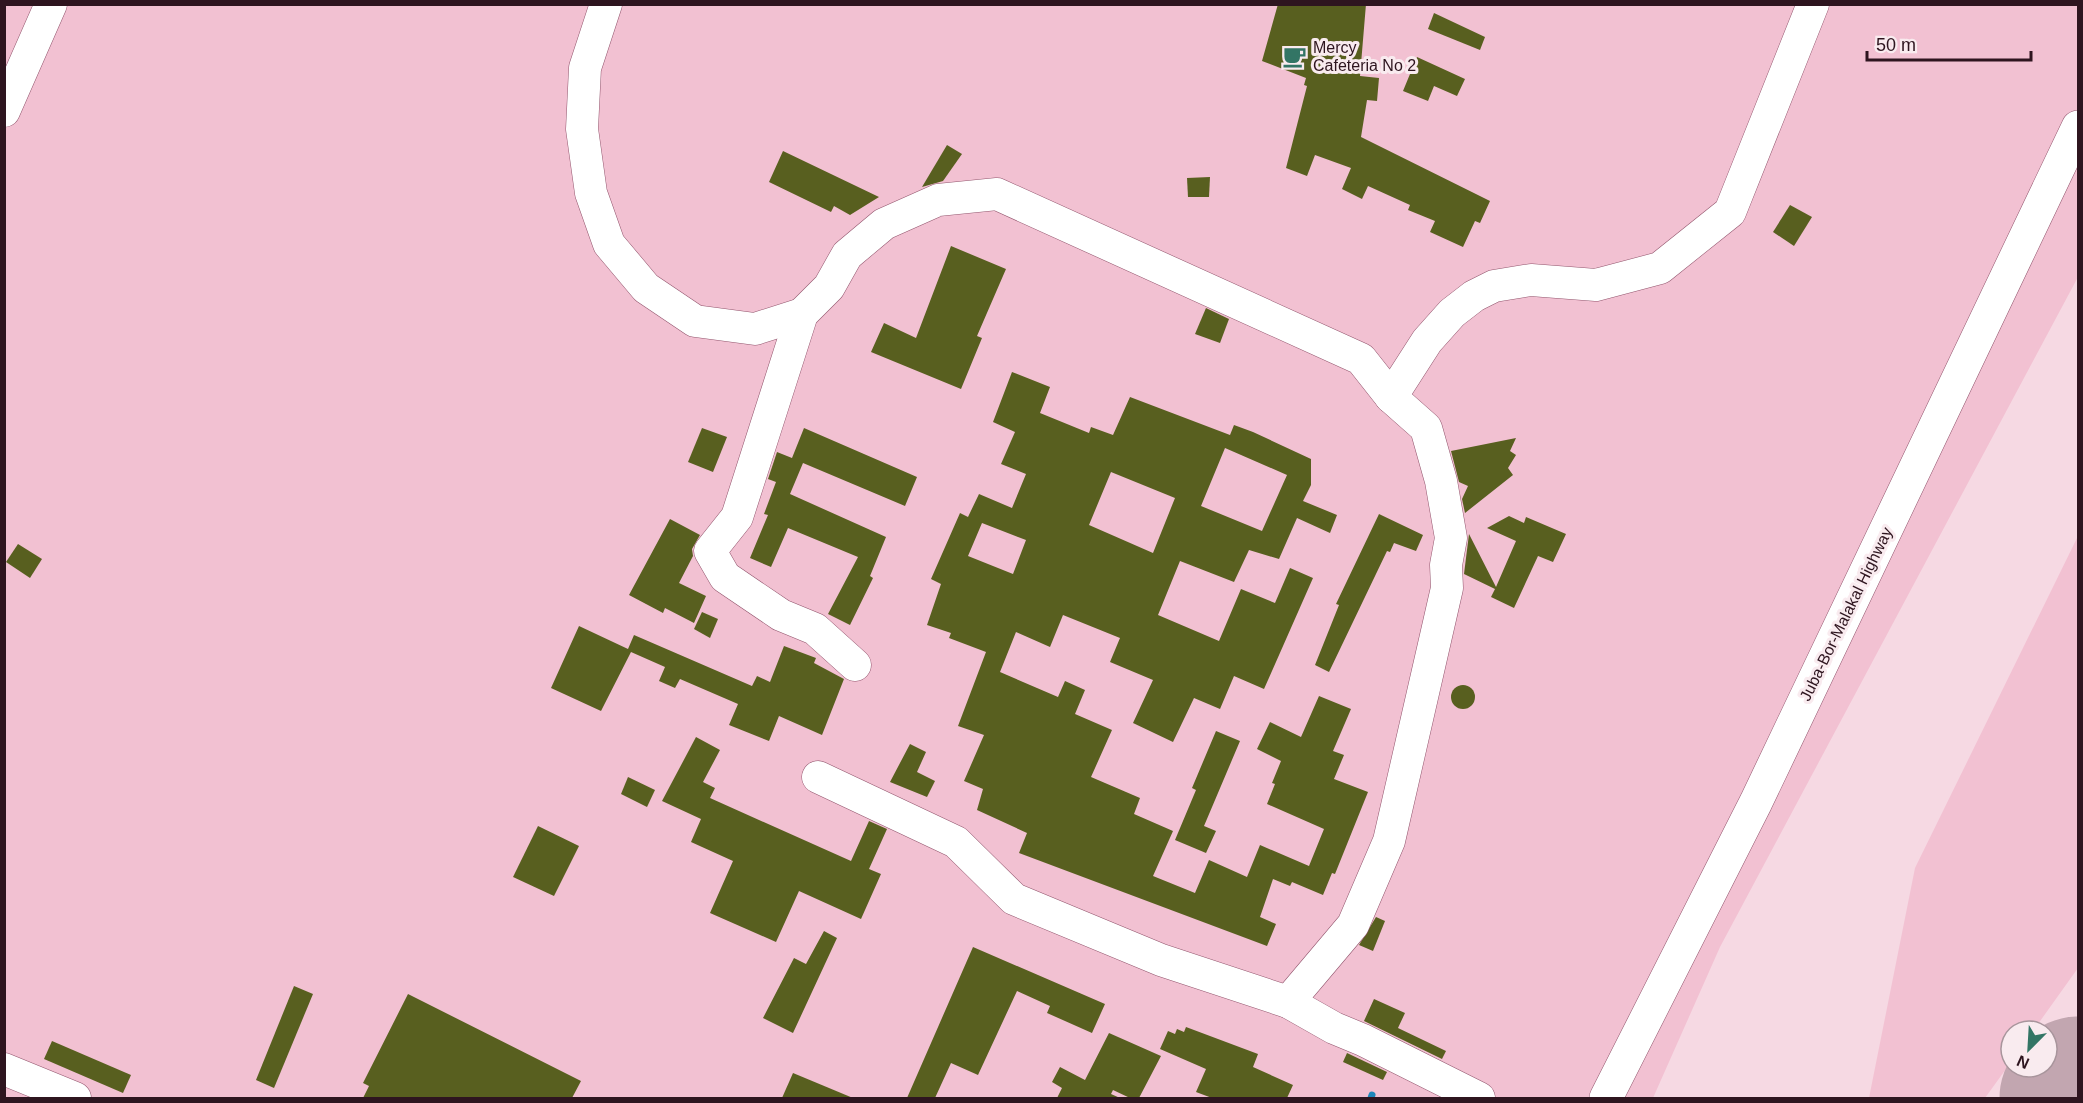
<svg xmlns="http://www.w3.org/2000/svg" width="2083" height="1103" font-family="Helvetica,sans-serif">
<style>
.green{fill:#f2c1d2}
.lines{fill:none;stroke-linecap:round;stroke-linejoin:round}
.stream{stroke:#1d87ba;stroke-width:7}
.runway{stroke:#c2a6b0;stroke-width:147}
.building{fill:#585f1f;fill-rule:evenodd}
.minor-casing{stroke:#92556d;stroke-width:33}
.major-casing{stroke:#92556d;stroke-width:34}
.minor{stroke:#fff;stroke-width:32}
.major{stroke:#fff;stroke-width:33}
.labels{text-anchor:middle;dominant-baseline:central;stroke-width:6;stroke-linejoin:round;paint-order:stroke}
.poi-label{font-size:16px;fill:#2e151f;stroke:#f9ebef;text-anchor:start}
.street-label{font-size:16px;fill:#2e151f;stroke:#f9ebef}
</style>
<rect width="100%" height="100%" fill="#f6d9e3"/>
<g class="green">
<path d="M 5,5 L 2078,5 L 2078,277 L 1720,947 L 1653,1098 L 5,1098 Z"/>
<path d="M 2078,536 L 2078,968 L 2033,1031 L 2011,1031 L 2011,1062 L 1985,1098 L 1869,1098 L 1915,868 Z"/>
</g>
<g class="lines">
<path class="stream" d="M 1371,1098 L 1372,1095"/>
<path class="runway" d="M 2073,1098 L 2078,1090"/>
</g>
<g class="building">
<path d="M 1278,4 L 1366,4 L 1360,76 L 1379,78 L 1377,101 L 1367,100 L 1361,137 L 1490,201 L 1480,223 L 1475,221 L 1463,247 L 1430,232 L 1435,221 L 1408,210 L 1410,205 L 1368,186 L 1362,199 L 1342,189 L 1351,168 L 1315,155 L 1307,176 L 1286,168 L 1307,86 L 1304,85 L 1306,78 L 1262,61 Z"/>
<path d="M 1434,13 L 1485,37 L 1480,50 L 1428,29 Z"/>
<path d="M 1417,57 L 1465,79 L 1457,96 L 1434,86 L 1428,101 L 1403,91 Z"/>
<path d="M 947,145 L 962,154 L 943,181 L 922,187 Z"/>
<path d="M 783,151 L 879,197 L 850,215 L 834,206 L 831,212 L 769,182 Z"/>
<path d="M 1210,177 L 1209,197 L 1188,197 L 1187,178 Z"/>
<path d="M 1790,205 L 1812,217 L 1794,246 L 1773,232 Z"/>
<path d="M 951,246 L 1006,269 L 977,336 L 982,338 L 961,389 L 871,352 L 884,323 L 916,338 Z"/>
<path d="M 1206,308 L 1229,319 L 1220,343 L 1195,334 Z"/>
<path d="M 1012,372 L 1050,387 L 1040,413 L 1089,433 L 1091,427 L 1113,435 L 1130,397 L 1230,435 L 1234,425 L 1253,432 L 1311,459 L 1311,485 L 1303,501 L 1337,515 L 1330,533 L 1297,518 L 1279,559 L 1249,550 L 1234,582 L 1180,561 L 1158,615 L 1219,641 L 1241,589 L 1275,603 L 1290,568 L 1313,578 L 1264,689 L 1234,676 L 1220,709 L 1194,698 L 1173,742 L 1133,723 L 1153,680 L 1110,662 L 1120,638 L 1063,615 L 1050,647 L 1016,632 L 1000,672 L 1058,697 L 1065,681 L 1085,690 L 1075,714 L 1112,730 L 1091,777 L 1140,798 L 1134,814 L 1173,831 L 1153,876 L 1195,893 L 1209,860 L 1247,877 L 1260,845 L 1309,866 L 1324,829 L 1267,804 L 1275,784 L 1272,783 L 1281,761 L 1257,749 L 1270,722 L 1301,737 L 1319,696 L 1351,709 L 1333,751 L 1344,755 L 1334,779 L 1368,792 L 1335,874 L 1332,873 L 1323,895 L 1292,882 L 1290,886 L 1273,879 L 1260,917 L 1276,924 L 1267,946 L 1019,853 L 1027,833 L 977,810 L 983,789 L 964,781 L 984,735 L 958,726 L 986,652 L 949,638 L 951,633 L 927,625 L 941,584 L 931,579 L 960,513 L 968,517 L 979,494 L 1012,508 L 1026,474 L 1001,464 L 1015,432 L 993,422 ZM 1225,448 L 1287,475 L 1262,531 L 1201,506 ZM 1111,472 L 1175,498 L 1153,553 L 1089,525 ZM 982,523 L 1026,540 L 1013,574 L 968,556 Z"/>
<path d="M 702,428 L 727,437 L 713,472 L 688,462 Z"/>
<path d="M 804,428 L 917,477 L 905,506 L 803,463 L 790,494 L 886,537 L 870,576 L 873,578 L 850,625 L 828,614 L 858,557 L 788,528 L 771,567 L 750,558 L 768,515 L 764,514 L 776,482 L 768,479 L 777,452 L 792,458 Z"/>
<path d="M 1516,438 L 1510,451 L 1516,455 L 1508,468 L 1513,475 L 1465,513 L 1462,499 L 1468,486 L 1459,482 L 1451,451 Z"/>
<path d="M 1379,514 L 1423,535 L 1416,551 L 1394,543 L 1390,552 L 1387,551 L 1329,672 L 1315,665 L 1339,605 L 1336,604 Z"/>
<path d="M 1509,516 L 1524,523 L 1526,517 L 1566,534 L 1553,562 L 1538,556 L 1514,608 L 1491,597 L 1495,589 L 1464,574 L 1469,534 L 1496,587 L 1516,541 L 1487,528 Z"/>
<path d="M 670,519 L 700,535 L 692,549 L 693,556 L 679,583 L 706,596 L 694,623 L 665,608 L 663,613 L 629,595 Z"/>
<path d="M 18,544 L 42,559 L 30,578 L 6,562 Z"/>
<path d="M 702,612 L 718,619 L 710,638 L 694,629 Z"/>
<path d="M 579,626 L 628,649 L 634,635 L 752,686 L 757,676 L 770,682 L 784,646 L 816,658 L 814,663 L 844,679 L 822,735 L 779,716 L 769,741 L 729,725 L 738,704 L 680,679 L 675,688 L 659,681 L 665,667 L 631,652 L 601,711 L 551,688 Z"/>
<circle cx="1463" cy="697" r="12"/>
<path d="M 1216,731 L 1240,741 L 1204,826 L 1216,831 L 1206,853 L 1175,840 L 1196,790 L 1192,788 Z"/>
<path d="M 696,737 L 720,750 L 703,782 L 715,788 L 710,798 L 851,861 L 869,821 L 887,829 L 869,869 L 881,874 L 861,919 L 799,891 L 776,942 L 710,913 L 733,861 L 691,842 L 701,819 L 662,801 Z"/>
<path d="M 910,744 L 926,752 L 917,772 L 935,781 L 927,797 L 890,782 Z"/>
<path d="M 628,777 L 655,790 L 647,807 L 621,794 Z"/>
<path d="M 538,826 L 579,846 L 554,896 L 513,877 Z"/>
<path d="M 1376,917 L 1385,921 L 1373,951 L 1359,945 Z"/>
<path d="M 824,931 L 837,938 L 793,1033 L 763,1018 L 794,958 L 806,964 Z"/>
<path d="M 973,947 L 1105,1004 L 1092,1033 L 1047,1013 L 1050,1006 L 1017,991 L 978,1075 L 951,1063 L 935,1098 L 907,1098 Z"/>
<path d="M 294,986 L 313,994 L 274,1088 L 256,1080 Z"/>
<path d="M 408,994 L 581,1081 L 572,1098 L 363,1098 L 369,1086 L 363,1083 Z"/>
<path d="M 1374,999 L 1405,1013 L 1398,1028 L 1446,1051 L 1442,1059 L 1364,1021 Z"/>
<path d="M 1186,1027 L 1258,1054 L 1253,1067 L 1293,1085 L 1287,1098 L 1212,1098 L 1196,1092 L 1206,1069 L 1160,1049 L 1168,1031 L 1175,1034 L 1177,1029 L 1184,1032 Z"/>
<path d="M 1109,1033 L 1161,1056 L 1139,1098 L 1130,1098 L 1113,1090 L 1111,1094 L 1120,1098 L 1057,1098 L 1062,1088 L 1052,1082 L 1060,1067 L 1085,1080 Z"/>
<path d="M 52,1041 L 131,1075 L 123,1093 L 44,1059 Z"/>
<path d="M 1347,1053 L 1387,1072 L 1383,1080 L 1343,1062 Z"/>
<path d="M 793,1073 L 853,1098 L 782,1098 Z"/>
</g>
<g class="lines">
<defs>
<g id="minor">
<path d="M 606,4 L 585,68 L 582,129 L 591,193 L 609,244 L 646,288 L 695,321 L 755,329 L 802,314"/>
<path d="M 4,111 L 51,4"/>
<path d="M 1391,397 L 1427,341 L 1452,313 L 1474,296 L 1494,286 L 1531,280 L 1596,285 L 1660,268 L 1730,212 L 1813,4"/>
<path d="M 855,665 L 815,629 L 781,615 L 725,577 L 710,551 L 737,517 L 802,314 L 829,287 L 847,255 L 884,224 L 938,200 L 997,194 L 1361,359 L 1391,397 L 1426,428 L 1441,481 L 1451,538 L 1446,565 L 1447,588 L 1389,841 L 1353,925 L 1288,1002"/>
<path d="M 818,777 L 956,842 L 1014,899 L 1161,960 L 1288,1002 L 1334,1028 L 1363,1040 L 1479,1098"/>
<path d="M 4,1069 L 75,1098"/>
</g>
<path id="major" d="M 1606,1098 L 1756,802 L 2078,127"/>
</defs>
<use href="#minor" class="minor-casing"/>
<use href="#major" class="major-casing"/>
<use href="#minor" class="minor"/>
<use href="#major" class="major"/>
</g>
<defs>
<symbol id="cafe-bare" viewBox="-9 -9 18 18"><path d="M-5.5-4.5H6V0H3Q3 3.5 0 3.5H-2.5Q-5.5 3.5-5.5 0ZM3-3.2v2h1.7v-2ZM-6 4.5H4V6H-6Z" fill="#337565" stroke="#f9ebef" stroke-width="2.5" paint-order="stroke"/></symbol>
</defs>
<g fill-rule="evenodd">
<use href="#cafe-bare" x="1278" y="40" width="33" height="33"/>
</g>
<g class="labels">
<g class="poi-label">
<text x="1313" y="47">Mercy<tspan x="1313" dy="18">Cafeteria No 2</tspan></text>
</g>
<g class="street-label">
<text transform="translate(1846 614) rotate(-64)">Juba-Bor-Malakal Highway</text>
</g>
</g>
<rect width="2083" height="1103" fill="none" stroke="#2e151f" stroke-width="12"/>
<g transform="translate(2029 1049) rotate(204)"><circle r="28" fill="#f9ebef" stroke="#a8959c" stroke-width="1.5"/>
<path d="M0-4.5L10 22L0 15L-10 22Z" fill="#337565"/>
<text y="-9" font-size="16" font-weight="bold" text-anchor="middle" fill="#2e151f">N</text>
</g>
<path d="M1867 51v9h164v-9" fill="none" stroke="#2e151f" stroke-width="3"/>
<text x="1876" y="51" font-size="18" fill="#2e151f" stroke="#f9ebef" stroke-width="4.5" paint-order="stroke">50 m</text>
</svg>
